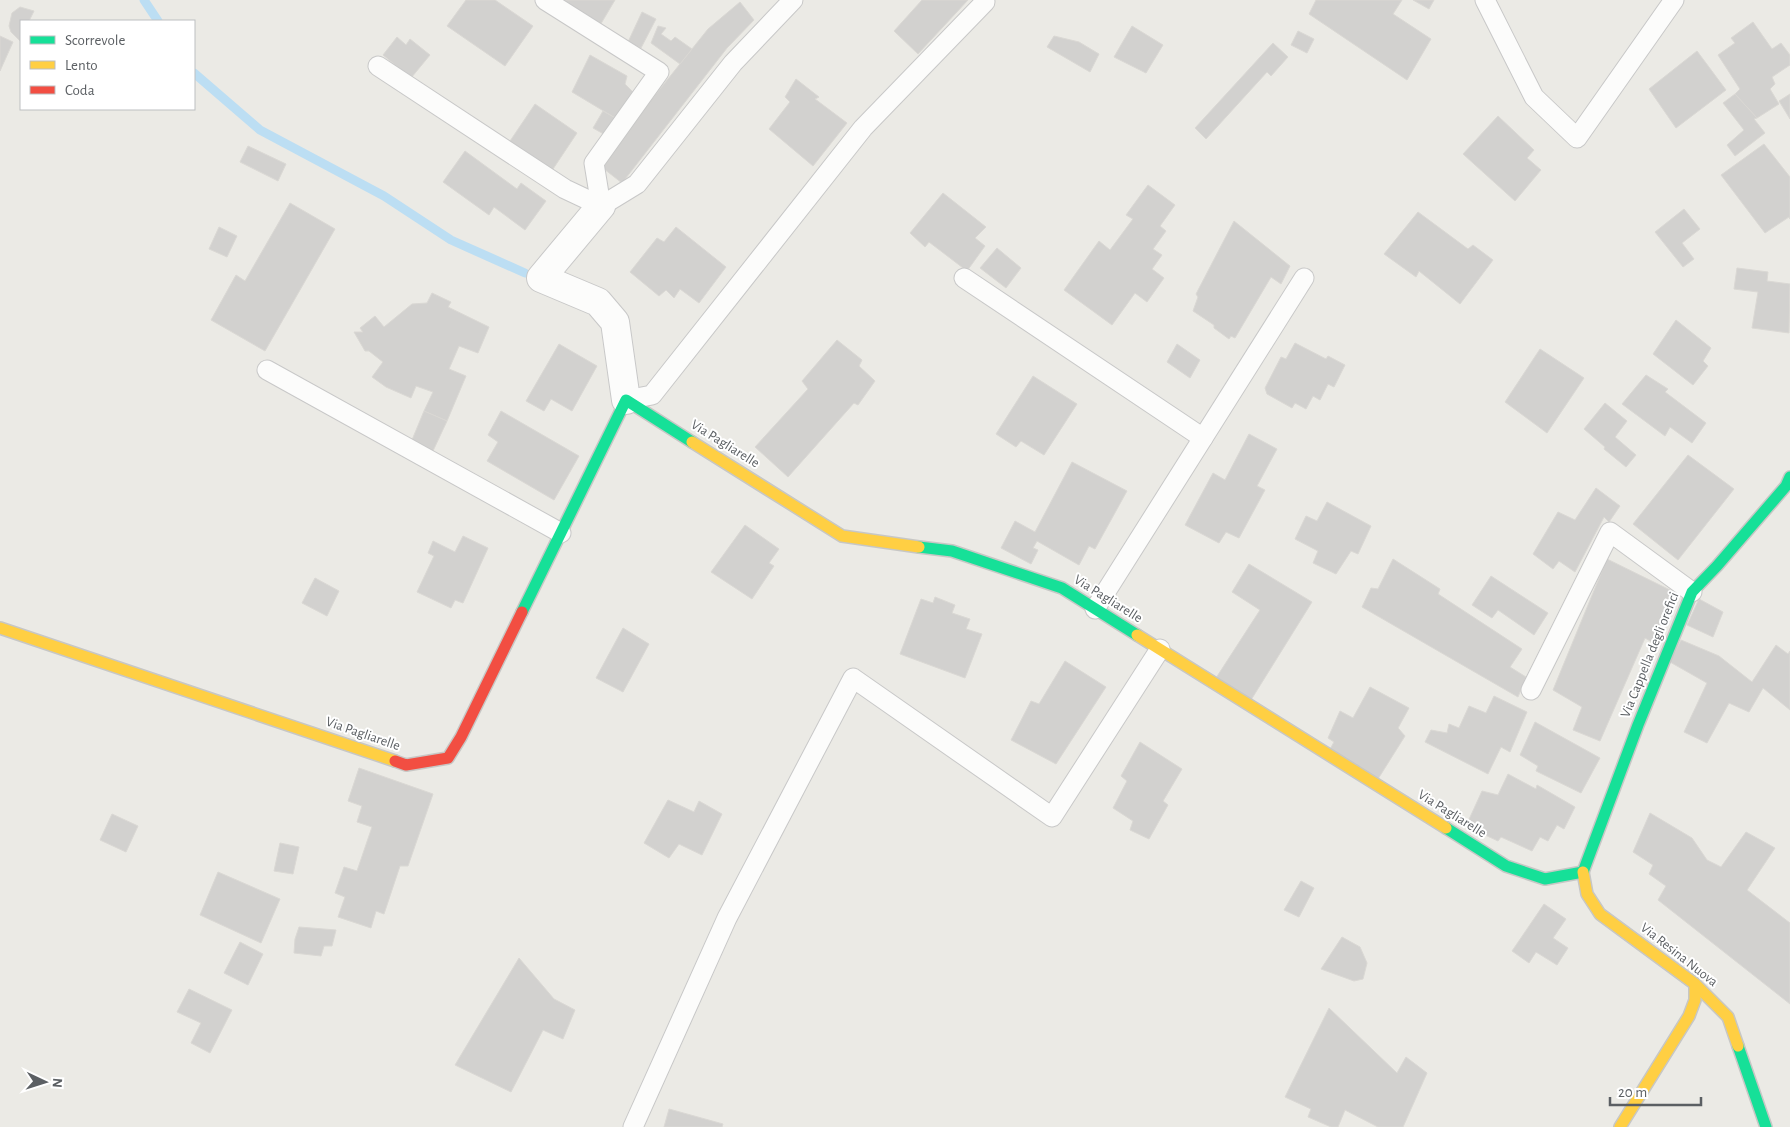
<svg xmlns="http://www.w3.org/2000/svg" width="1790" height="1127" font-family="'Alegreya Sans',sans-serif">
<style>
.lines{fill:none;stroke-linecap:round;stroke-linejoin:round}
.stream{stroke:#bcdef3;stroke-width:9}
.building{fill:#d2d1cf;stroke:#dad8d4}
.lane-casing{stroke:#c8c8c8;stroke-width:21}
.street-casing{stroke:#c8c8c8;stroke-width:30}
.fast-casing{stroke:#c7c7c5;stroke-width:14}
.slow-casing{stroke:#c7c7c5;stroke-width:14}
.jam-casing{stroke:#c7c7c5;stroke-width:14}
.lane{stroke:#fcfcfb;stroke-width:19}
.street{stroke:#fcfcfb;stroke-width:28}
.fast{stroke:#16e098;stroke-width:11}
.slow{stroke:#ffcf43;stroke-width:11}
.jam{stroke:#f24e42;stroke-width:11}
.labels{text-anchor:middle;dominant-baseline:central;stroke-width:4;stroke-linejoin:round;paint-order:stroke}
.street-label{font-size:14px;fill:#5b5f63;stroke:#fff}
</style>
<rect width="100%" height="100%" fill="#ebeae5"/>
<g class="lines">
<g class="stream">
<path d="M 144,0 L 158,21"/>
<path d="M 194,73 L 260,130 L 384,196 L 451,240 L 525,273"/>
</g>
</g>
<g class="building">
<path d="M 466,0 L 495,0 L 533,26 L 505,66 L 447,26 Z"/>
<path d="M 562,0 L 615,0 L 599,27 Z"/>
<path d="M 922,0 L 968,0 L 918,54 L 894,31 Z"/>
<path d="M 1316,0 L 1402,0 L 1393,14 L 1431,39 L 1407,80 L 1309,14 Z"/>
<path d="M 1413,0 L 1434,0 L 1429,9 Z"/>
<path d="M 740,2 L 754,20 L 727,48 L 622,183 L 599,165 L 708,29 Z"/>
<path d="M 20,7 L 34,11 L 29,21 L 21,21 L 21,37 L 20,41 L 11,32 L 9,26 L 12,13 Z"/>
<path d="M 642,12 L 656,19 L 641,48 L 628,42 Z"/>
<path d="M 1753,22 L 1772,49 L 1781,43 L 1790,55 L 1790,65 L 1772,77 L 1775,84 L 1770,89 L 1779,104 L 1757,118 L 1735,94 L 1740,89 L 1718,55 L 1735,43 L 1731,38 Z"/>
<path d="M 658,26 L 666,28 L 661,34 L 671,41 L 675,37 L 692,49 L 680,64 L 651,43 Z"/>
<path d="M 1132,26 L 1163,45 L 1146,73 L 1114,57 Z"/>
<path d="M 1298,31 L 1314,39 L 1307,53 L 1291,45 Z"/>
<path d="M 0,36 L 13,42 L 0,71 Z"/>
<path d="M 1054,36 L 1079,42 L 1099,54 L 1090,72 L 1047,47 Z"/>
<path d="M 397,37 L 406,45 L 410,39 L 430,55 L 411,78 L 383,55 Z"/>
<path d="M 1273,43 L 1288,57 L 1271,76 L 1267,72 L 1206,139 L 1195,128 Z"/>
<path d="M 1697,51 L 1726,90 L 1676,128 L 1649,89 Z"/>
<path d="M 590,55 L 627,76 L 625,84 L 634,93 L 617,119 L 572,92 Z"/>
<path d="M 796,79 L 819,97 L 815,99 L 847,123 L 813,166 L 769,129 L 790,102 L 785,97 Z"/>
<path d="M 1735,94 L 1757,118 L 1754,119 L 1765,133 L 1735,156 L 1727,145 L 1744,130 L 1723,103 Z"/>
<path d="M 1790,94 L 1790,119 L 1779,101 Z"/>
<path d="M 535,104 L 577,133 L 549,175 L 506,147 Z"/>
<path d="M 603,111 L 617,119 L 609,137 L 593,128 Z"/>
<path d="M 1498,116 L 1534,150 L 1527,158 L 1541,170 L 1515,201 L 1463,154 Z"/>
<path d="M 1764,144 L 1790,177 L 1790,219 L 1789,217 L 1765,233 L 1721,175 Z"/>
<path d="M 248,146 L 286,164 L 278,181 L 240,162 Z"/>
<path d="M 465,151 L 517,189 L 521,183 L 546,201 L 525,230 L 494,207 L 489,215 L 443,182 Z"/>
<path d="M 1148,185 L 1175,205 L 1160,226 L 1166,231 L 1153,249 L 1162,255 L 1152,269 L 1164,278 L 1147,302 L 1135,293 L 1112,325 L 1064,290 L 1099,241 L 1110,250 L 1133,219 L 1126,215 Z"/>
<path d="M 943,193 L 986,227 L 975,238 L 985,246 L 967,271 L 929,242 L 925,247 L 910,233 Z"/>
<path d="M 290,203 L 335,229 L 265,351 L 211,320 L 236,275 L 245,281 Z"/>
<path d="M 1684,209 L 1700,229 L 1682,243 L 1694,259 L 1683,267 L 1655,232 Z"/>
<path d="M 1418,212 L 1468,249 L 1473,245 L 1493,260 L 1460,304 L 1419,271 L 1416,277 L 1384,254 Z"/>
<path d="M 1234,221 L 1290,266 L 1281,284 L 1271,277 L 1235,338 L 1231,336 L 1229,339 L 1214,328 L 1214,325 L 1193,311 L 1198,297 L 1196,294 Z"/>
<path d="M 219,227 L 237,236 L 227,257 L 209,249 Z"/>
<path d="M 676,227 L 726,267 L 699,303 L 680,289 L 674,298 L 666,290 L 659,296 L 630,272 L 657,238 L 664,242 Z"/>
<path d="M 997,248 L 1021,268 L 1006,288 L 980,268 Z"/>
<path d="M 1737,268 L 1768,272 L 1767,281 L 1790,284 L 1789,333 L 1752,328 L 1758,292 L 1734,289 Z"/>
<path d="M 432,293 L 451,302 L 448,307 L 489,327 L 478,353 L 459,346 L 449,369 L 466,376 L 447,421 L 424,411 L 433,392 L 416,386 L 411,398 L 386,387 L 372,377 L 383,362 L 369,351 L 365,351 L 354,332 L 363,332 L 360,328 L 375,316 L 384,327 L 412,304 L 427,303 Z"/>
<path d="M 1676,320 L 1711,348 L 1703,361 L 1708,366 L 1693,385 L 1653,354 Z"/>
<path d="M 837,340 L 862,360 L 859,366 L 875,381 L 858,405 L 854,403 L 788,477 L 755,447 L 808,389 L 802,381 Z"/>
<path d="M 1295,343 L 1326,359 L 1328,356 L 1345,365 L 1334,387 L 1328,384 L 1320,400 L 1313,396 L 1306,409 L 1295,403 L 1292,408 L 1267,394 L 1265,388 L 1281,357 L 1286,359 Z"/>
<path d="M 559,344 L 597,366 L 572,411 L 551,399 L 544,411 L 526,401 Z"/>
<path d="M 1177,344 L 1200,360 L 1190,378 L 1167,362 Z"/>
<path d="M 1540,349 L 1584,378 L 1547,433 L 1505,402 Z"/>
<path d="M 1646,375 L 1668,389 L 1665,392 L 1706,423 L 1692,443 L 1670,427 L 1665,436 L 1622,404 Z"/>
<path d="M 1033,376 L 1077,404 L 1044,455 L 1021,441 L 1016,447 L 996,434 Z"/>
<path d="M 1605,403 L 1627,421 L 1615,437 L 1636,455 L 1626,467 L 1604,449 L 1605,447 L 1584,429 Z"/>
<path d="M 424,411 L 447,421 L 432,453 L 412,440 Z"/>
<path d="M 501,411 L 579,456 L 554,500 L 487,461 L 498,442 L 488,435 Z"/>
<path d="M 1249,434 L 1277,449 L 1257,486 L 1265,490 L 1239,538 L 1226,532 L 1219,543 L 1185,525 L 1213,473 L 1225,480 Z"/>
<path d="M 1688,455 L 1734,489 L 1678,560 L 1633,524 Z"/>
<path d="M 1072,462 L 1127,491 L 1095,549 L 1089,546 L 1079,565 L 1037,541 L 1033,548 L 1038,550 L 1031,564 L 1001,548 L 1015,521 L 1035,532 Z"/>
<path d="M 1596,488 L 1620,506 L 1609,522 L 1604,517 L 1575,572 L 1559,561 L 1553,569 L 1533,554 L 1558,512 L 1575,520 Z"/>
<path d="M 1327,502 L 1371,526 L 1358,554 L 1351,551 L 1336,574 L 1313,563 L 1318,551 L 1295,539 L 1306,516 L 1317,521 Z"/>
<path d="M 745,525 L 779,549 L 769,563 L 774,566 L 752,599 L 711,572 Z"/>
<path d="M 463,536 L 488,548 L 463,603 L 455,600 L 451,608 L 417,592 L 434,556 L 428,553 L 433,541 L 455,552 Z"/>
<path d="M 1393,559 L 1440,589 L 1438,594 L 1522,649 L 1510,667 L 1526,677 L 1518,697 L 1362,607 L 1371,588 L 1378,589 Z"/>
<path d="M 1607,559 L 1674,592 L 1652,642 L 1645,638 L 1600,741 L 1573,730 L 1582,707 L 1553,690 Z"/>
<path d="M 1249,564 L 1312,602 L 1251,700 L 1216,678 L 1260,610 L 1232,592 Z"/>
<path d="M 1491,576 L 1548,613 L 1534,635 L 1498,610 L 1492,618 L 1472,605 Z"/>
<path d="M 315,578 L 339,591 L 327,616 L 302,603 Z"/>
<path d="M 935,597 L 955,605 L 952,613 L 970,619 L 966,629 L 982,634 L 965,678 L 900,654 L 921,599 L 933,603 Z"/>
<path d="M 1699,599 L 1723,612 L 1713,637 L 1687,625 Z"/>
<path d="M 623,628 L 649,644 L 623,692 L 596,678 Z"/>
<path d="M 1681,640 L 1719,656 L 1752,682 L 1776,645 L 1788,654 L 1790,651 L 1790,710 L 1763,688 L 1749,712 L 1729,703 L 1707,743 L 1684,732 L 1707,683 L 1670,662 Z"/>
<path d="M 1065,661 L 1106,687 L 1056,764 L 1011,740 L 1031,701 L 1039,704 Z"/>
<path d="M 1370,687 L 1409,708 L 1398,728 L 1405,736 L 1378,779 L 1329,751 L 1334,742 L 1328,738 L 1340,711 L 1353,718 Z"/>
<path d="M 1494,696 L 1527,712 L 1510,752 L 1501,747 L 1488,774 L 1425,742 L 1431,730 L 1447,733 L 1449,724 L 1459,728 L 1469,706 L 1486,713 Z"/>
<path d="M 1535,722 L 1600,758 L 1581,793 L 1536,771 L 1538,766 L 1520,755 Z"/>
<path d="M 1140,742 L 1182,769 L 1163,801 L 1168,805 L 1149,839 L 1130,830 L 1133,821 L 1113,808 L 1127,781 L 1121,776 Z"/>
<path d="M 359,768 L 433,794 L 408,866 L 400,866 L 384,914 L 376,911 L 371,928 L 338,917 L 345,897 L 335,893 L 344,867 L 357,871 L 372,827 L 357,822 L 362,806 L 348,801 Z"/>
<path d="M 1508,774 L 1536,789 L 1537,785 L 1575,807 L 1564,829 L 1557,825 L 1548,841 L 1540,837 L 1532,851 L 1501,837 L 1498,841 L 1466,826 L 1482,791 L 1498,795 Z"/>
<path d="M 668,800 L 694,812 L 699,801 L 722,814 L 702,855 L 679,844 L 669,858 L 644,843 Z"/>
<path d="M 1650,813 L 1692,838 L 1707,860 L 1721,867 L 1746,832 L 1775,848 L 1747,890 L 1790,923 L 1790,1004 L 1658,900 L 1666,886 L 1649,874 L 1653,865 L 1633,852 Z"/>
<path d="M 112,814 L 138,826 L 126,852 L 100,840 Z"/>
<path d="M 280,843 L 299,847 L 293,874 L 274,871 Z"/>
<path d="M 218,872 L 280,899 L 261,943 L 200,915 Z"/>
<path d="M 1301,881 L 1314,888 L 1299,917 L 1284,910 Z"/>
<path d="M 1544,904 L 1566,919 L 1553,938 L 1568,948 L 1557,965 L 1536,952 L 1529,963 L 1512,951 Z"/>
<path d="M 299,927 L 336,930 L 332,946 L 324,946 L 321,956 L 294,953 L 295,939 Z"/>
<path d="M 1342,937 L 1360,947 L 1367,963 L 1363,979 L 1354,981 L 1321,969 Z"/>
<path d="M 240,942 L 263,954 L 248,985 L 224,973 Z"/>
<path d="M 519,958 L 554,999 L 575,1010 L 563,1039 L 543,1030 L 511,1092 L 455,1065 Z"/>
<path d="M 189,989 L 232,1010 L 210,1053 L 191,1043 L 201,1023 L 177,1012 Z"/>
<path d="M 1329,1008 L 1397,1073 L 1406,1057 L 1427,1073 L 1403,1127 L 1378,1127 L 1345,1110 L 1338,1127 L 1331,1127 L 1308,1117 L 1311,1109 L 1285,1097 Z"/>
<path d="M 669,1109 L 723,1124 L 722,1127 L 664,1127 Z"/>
</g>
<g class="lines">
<defs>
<g id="lane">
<path d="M 545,0 L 659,72 L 594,163 L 601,206"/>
<path d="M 1485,0 L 1534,97 L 1577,138 L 1674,0"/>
<path d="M 378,66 L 565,189 L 601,206"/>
<path d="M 601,206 L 637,184 L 733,63 L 793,0"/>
<path d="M 964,278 L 1203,438"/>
<path d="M 267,370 L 561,533"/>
<path d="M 626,400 L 652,395 L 863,128 L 985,2"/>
<path d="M 1095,609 L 1304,278"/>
<path d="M 1531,690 L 1610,532 L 1692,592"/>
<path d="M 633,1127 L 727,918 L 853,678 L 1052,817 L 1160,649"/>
</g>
<path id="street" d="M 601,206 L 541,278 L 598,302 L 615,322 L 626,400"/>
<g id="fast">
<path d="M 919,547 L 952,551 L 1062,588 L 1137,635"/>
<path d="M 522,612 L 626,400 L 692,442"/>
<path d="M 1446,828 L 1506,866 L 1545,879 L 1583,872"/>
<path d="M 1583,872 L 1638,725 L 1692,592 L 1717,566 L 1786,486 L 1790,477"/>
<path d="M 1738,1046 L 1766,1127"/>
</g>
<g id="slow">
<path d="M 692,442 L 842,536 L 919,547"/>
<path d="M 0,628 L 395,761"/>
<path d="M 1137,635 L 1446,828"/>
<path d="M 1583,872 L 1587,894 L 1600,914 L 1695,984 L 1728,1017 L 1738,1046"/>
<path d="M 1620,1127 L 1689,1016 L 1695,1000 L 1695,984"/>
</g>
<path id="jam" d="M 395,761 L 406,765 L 448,758 L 461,737 L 522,612"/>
</defs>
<use href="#lane" class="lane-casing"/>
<use href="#street" class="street-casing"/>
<use href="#fast" class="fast-casing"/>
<use href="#slow" class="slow-casing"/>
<use href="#jam" class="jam-casing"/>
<use href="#lane" class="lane"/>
<use href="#street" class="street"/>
<use href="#fast" class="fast"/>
<use href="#slow" class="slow"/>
<use href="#jam" class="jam"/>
</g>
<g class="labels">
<g class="street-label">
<text transform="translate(725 444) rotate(32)">Via Pagliarelle</text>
<text transform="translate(1108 599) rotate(32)">Via Pagliarelle</text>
<text transform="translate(1650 655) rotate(-68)">Via Cappella degli orefici</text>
<text transform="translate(363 734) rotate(19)">Via Pagliarelle</text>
<text transform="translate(1452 814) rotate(32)">Via Pagliarelle</text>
<text transform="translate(1679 955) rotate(38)">Via Resina Nuova</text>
</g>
</g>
<rect x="20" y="20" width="175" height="90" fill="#ffffff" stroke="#bdbfc1"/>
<rect x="30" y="36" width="25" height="8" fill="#16e098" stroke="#bdbfc1"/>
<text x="65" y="45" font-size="15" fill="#5b5f63">Scorrevole</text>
<rect x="30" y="61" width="25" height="8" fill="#ffcf43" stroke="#bdbfc1"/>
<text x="65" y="70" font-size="15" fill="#5b5f63">Lento</text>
<rect x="30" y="86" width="25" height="8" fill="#f24e42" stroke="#bdbfc1"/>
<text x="65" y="95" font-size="15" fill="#5b5f63">Coda</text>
<g transform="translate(45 1082) rotate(94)" stroke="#ffffff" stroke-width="4" paint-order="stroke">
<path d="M0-4L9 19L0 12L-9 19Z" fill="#5b5f63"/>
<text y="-8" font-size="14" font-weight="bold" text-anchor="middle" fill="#5b5f63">N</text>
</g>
<path d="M1610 1097v8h91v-8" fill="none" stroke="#5b5f63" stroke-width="2.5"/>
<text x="1618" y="1097" font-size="15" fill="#5b5f63" stroke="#ffffff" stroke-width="4" paint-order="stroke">20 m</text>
</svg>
